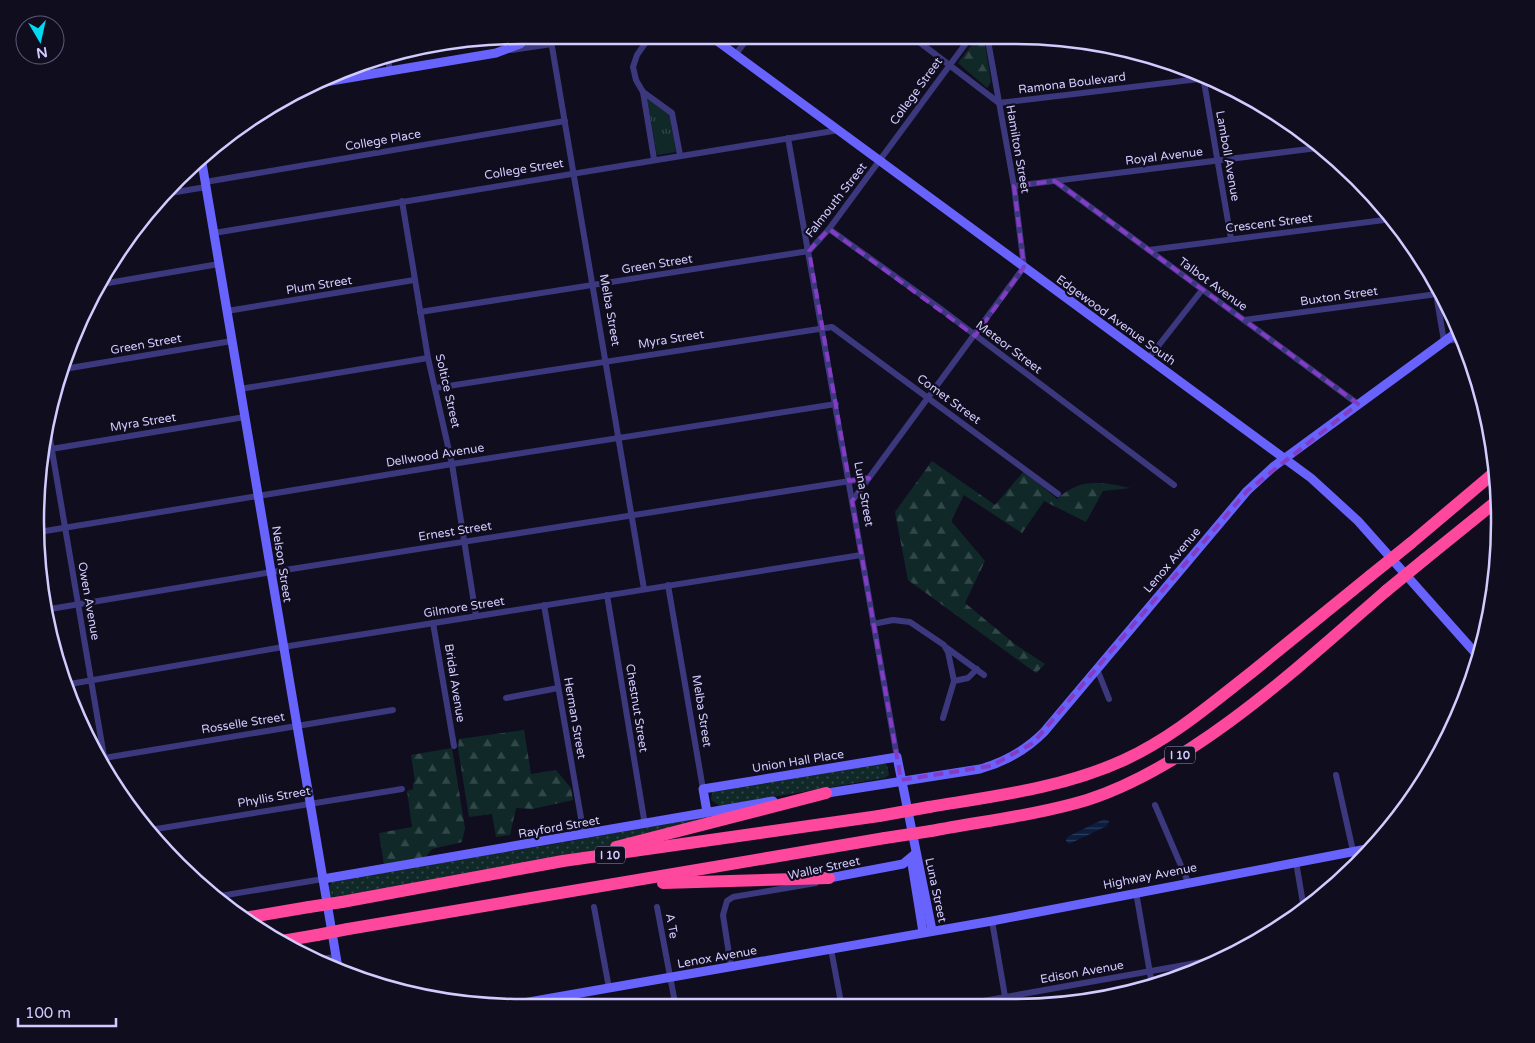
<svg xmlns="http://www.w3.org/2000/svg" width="1535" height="1043" font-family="'Varela Round',sans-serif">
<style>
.grass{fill:url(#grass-dots)}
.forest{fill:url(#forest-firs)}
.park{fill:url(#park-tufts)}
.water{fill:url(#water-rules)}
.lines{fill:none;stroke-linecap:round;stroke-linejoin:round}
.street{stroke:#3b387e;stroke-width:6}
.secondary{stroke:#6863fd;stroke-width:9}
.highway{stroke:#fd489d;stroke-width:12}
.highway-bridge{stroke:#fd489d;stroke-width:12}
.marked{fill:none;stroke:#843cc5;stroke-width:4;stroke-dasharray:10 6;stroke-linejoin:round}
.labels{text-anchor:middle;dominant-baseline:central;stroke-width:4.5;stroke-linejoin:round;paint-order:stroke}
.shield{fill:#100d1f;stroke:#9892bb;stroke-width:1}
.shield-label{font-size:11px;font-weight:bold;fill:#d2cbfe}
.street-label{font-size:12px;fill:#d2cbfe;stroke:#100d1f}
.rim{fill:none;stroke:#d2cbfe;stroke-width:2.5}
</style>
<defs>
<pattern id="grass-dots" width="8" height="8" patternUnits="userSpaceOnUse" patternTransform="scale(1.25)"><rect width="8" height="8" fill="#102928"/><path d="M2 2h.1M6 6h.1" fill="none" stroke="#324748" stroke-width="1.8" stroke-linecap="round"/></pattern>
<pattern id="forest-firs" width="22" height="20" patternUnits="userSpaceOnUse" patternTransform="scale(1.25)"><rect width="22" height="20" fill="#102928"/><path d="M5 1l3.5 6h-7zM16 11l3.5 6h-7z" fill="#324748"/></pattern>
<pattern id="park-tufts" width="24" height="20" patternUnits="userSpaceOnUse" patternTransform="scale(1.25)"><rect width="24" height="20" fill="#102928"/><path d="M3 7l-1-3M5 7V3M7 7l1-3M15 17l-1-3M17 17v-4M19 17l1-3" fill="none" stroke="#324748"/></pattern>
<pattern id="water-rules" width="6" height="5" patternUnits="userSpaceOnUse" patternTransform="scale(1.25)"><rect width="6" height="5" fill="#0b1e3f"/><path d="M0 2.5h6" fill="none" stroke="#2e3d5c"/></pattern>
</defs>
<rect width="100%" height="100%" fill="#100d1f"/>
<g class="grass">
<path d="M 883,763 L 887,765 L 889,775 L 885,778 L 720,806 L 711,800 L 712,793 L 715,791 Z"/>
<path d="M 757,807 L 555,860 L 335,900 L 332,885 L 334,900 L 330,901 L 328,888 L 333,881 L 566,842 Z"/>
</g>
<g class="forest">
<path d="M 974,42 L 985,44 L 991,82 L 987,88 L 958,63 Z"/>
<path d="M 932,461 L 995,505 L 1024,471 L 1057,499 C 1080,477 1102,482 1131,488 L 1103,491 L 1086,522 L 1044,501 L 1022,533 L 964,495 L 951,521 L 985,561 L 965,603 L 1016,645 L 1045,664 L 1036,673 L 908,580 L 895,512 Z"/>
<path d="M 524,730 L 531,774 L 556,770 L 571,788 L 573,800 L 532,809 L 516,808 L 510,835 L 496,837 L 492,814 L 469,817 L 458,748 L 459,739 Z"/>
<path d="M 452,748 L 465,828 L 462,842 L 432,849 L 425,858 L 384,865 L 379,833 L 412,827 L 407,791 L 413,789 L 413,783 L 415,782 L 411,755 Z"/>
</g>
<path class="park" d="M 647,99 L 669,113 L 676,152 L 657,155 Z"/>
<path class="water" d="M 1104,819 L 1109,821 L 1107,826 L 1069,844 L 1066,841 L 1067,837 Z"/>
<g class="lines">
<g class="street">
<path d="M 550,35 L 644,589"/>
<path d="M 651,35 L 637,55 L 633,67 L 636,80 L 643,92 L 654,159"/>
<path d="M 910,35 L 999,103 L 1207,78"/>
<path d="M 511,50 L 552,44"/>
<path d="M 736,54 L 750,35"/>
<path d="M 388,57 L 390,72"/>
<path d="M 1203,76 L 1231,239"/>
<path d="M 643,92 L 672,113 L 680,155"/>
<path d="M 788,138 L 897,757"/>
<path d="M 1055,181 L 1358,404"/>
<path d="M 205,182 L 565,121"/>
<path d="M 1014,186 L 1317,148"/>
<path d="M 170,193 L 206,187"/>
<path d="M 402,201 L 428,358 L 452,464 L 476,616"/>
<path d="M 829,229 L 938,307 L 1174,485"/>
<path d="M 214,233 L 839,130"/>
<path d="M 1149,250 L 1392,219"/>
<path d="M 1434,282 L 1444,341 L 1464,339"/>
<path d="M 102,284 L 219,264"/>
<path d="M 227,311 L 414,280"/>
<path d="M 420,312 L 809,251 L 829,229 L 972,35"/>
<path d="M 1244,320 L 1437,294"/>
<path d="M 1148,359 L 1202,290"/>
<path d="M 64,369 L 232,341"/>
<path d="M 435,388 L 832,327 L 1058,494"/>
<path d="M 240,389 L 428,358"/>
<path d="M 49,433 L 107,774"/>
<path d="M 45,450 L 245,417"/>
<path d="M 852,501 L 1024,267 L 1014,186 L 987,35"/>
<path d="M 39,532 L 452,464 L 836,404"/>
<path d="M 668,585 L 703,789"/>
<path d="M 607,595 L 645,825"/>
<path d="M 544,605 L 584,835"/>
<path d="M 44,610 L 266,573 L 869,478"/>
<path d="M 433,623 L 454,746"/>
<path d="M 873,624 L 893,620 L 910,622 L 944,645 L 948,652 L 954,681 L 943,718"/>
<path d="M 947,648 L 984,675"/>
<path d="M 1097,669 L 1109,699"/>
<path d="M 954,681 L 968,678 L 977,669"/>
<path d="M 70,684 L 283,647 L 861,555"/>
<path d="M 506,698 L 558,688"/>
<path d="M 98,759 L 393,710"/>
<path d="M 1336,775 L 1353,851"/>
<path d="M 1155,805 L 1188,882"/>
<path d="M 150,830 L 402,789"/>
<path d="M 1296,862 L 1304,909"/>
<path d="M 1136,892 L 1152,985"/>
<path d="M 220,896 L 323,879"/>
<path d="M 594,907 L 609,988"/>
<path d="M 657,907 L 676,1008"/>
<path d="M 992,921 L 1007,1008"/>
<path d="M 831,949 L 842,1008"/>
<path d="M 313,960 L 336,957"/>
<path d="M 731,967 L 723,915 L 727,901 L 733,897 L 816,883"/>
<path d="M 944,1008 L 1224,958"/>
</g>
<g class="secondary">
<path d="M 709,35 L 1311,478 L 1358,521 L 1478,656"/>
<path d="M 319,83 L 496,53 L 520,44 L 529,35"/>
<path d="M 202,163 L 338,968"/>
<path d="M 821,794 L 980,769 C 1005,762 1025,751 1044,732 L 1247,491 L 1273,467 L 1460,330"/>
<path d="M 707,812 L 703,789 L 897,757 L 932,930"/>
<path d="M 915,855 L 912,864 L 923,932"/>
<path d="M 829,878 L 903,864 L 915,854"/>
<path d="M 323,879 L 773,801"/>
<path d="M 506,1006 L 992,921 L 1372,848"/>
</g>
<g class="highway">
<path d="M 1411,543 L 1495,472"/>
<path d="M 1425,559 L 1498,500"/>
<path d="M 929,807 C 995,796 1063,788 1124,760 C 1172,738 1211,704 1252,672 C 1291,640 1331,608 1370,576"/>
<path d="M 931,831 C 983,821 1037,815 1087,800 C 1193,766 1302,664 1386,591"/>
<path d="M 616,847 L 826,793"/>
<path d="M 663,883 L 829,878"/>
<path d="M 342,902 L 563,861 L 879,816"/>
<path d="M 250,917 L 309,907"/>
<path d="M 348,929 L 885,838"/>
<path d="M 282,941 L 317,935"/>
</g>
<g class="highway-bridge">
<path d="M 1370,576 L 1411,543"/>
<path d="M 1386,591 L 1425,559"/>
<path d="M 879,816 L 929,807"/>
<path d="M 885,838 L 931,831"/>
<path d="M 309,907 L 342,902"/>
<path d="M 317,935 L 348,929"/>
</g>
</g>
<path class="marked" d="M 1055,181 L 1358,404 L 1247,491 L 1033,743 L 991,766 L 901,780 L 852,501 L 869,478 L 849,481 L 809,251 L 829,229 L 975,336 L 1024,267 L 1014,186 Z"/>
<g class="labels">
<g class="shield">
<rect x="1165" y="746.5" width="30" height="17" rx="4"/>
<rect x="595" y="846.5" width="30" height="17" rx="4"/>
</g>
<g class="shield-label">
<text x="1180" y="755">I 10</text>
<text x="610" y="855">I 10</text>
</g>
<g class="street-label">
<text transform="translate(1072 83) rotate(-7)">Ramona Boulevard</text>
<text transform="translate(916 91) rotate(-54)">College Street</text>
<text transform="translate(383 140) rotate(-10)">College Place</text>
<text transform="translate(1018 149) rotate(80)">Hamilton Street</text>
<text transform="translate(1164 156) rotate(-7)">Royal Avenue</text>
<text transform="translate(1228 156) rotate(80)">Lamboll Avenue</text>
<text transform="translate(524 169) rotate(-9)">College Street</text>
<text transform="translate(836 200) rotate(-52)">Falmouth Street</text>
<text transform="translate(1269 223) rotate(-7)">Crescent Street</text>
<text transform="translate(657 264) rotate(-9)">Green Street</text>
<text transform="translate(1213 284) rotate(36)">Talbot Avenue</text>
<text transform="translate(319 285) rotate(-9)">Plum Street</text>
<text transform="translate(1339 296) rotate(-8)">Buxton Street</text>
<text transform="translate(610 310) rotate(80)">Melba Street</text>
<text transform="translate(1116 320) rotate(36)">Edgewood Avenue South</text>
<text transform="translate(671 339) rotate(-9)">Myra Street</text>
<text transform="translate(146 344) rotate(-10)">Green Street</text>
<text transform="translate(1009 347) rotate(37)">Meteor Street</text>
<text transform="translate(448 391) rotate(77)">Soltice Street</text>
<text transform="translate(949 399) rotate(36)">Comet Street</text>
<text transform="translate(143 422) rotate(-9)">Myra Street</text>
<text transform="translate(435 455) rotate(-9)">Dellwood Avenue</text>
<text transform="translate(864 494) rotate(80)">Luna Street</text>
<text transform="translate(455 531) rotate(-9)">Ernest Street</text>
<text transform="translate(1172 560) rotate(-50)">Lenox Avenue</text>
<text transform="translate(282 564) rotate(81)">Nelson Street</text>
<text transform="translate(89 601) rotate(80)">Owen Avenue</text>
<text transform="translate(464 607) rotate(-9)">Gilmore Street</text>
<text transform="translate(455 683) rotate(81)">Bridal Avenue</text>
<text transform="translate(637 708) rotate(81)">Chestnut Street</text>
<text transform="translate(702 711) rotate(81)">Melba Street</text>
<text transform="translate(575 718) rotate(80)">Herman Street</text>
<text transform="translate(243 723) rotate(-9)">Rosselle Street</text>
<text transform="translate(798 761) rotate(-9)">Union Hall Place</text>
<text transform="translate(274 797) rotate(-10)">Phyllis Street</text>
<text transform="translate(559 827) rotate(-10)">Rayford Street</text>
<text transform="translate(824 868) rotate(-12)">Waller Street</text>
<text transform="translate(1150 876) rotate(-11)">Highway Avenue</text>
<text transform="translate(936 890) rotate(78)">Luna Street</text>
<text transform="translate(672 926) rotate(80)">A Te</text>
<text transform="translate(717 957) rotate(-10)">Lenox Avenue</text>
<text transform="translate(1082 972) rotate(-10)">Edison Avenue</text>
</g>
</g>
<path d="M0 0H1535V1043H0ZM521 44H1014A477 477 0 0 1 1491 521V522A477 477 0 0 1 1014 999H521A477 477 0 0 1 44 522V521A477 477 0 0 1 521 44Z" fill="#100d1f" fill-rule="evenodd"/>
<path class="rim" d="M521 44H1014A477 477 0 0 1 1491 521V522A477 477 0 0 1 1014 999H521A477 477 0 0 1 44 522V521A477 477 0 0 1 521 44Z"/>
<g transform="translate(40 40) rotate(171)"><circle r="24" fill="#100d1f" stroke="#5e5978"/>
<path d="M0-4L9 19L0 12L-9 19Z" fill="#02d9f3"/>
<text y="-8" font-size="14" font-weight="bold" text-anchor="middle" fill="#d2cbfe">N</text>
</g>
<path d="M18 1018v8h98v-8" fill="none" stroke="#d2cbfe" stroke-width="2.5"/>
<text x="25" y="1018" font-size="15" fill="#d2cbfe" stroke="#100d1f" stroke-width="4" paint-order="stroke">100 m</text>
</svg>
